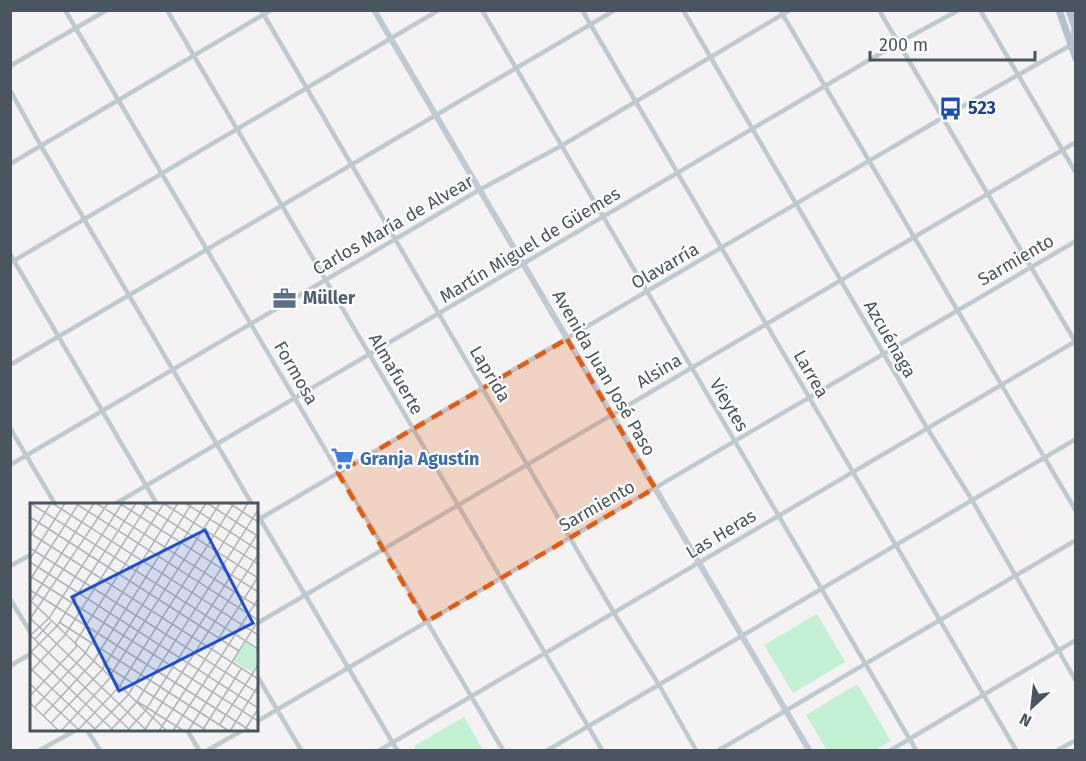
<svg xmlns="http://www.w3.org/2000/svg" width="1086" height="761" font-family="'Fira Sans',sans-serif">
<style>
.green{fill:#c1f0d2}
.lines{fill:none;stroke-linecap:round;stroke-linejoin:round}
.street{stroke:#bfc9d0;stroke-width:4.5}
.secondary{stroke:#c0cad5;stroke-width:6}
.primary{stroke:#b2c2d0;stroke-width:7}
.marked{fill:#e8590c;fill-opacity:0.2;stroke:#e8590c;stroke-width:4.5;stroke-dasharray:12 8;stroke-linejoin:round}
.labels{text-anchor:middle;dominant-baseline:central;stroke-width:4.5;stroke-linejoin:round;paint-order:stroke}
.transit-label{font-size:18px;font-weight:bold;fill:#164399;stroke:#fff;text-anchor:start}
.street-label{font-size:18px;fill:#49555f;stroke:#fff}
.service-label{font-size:18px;font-weight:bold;fill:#4e5e75;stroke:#fff;text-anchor:start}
.shop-label{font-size:18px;font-weight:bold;fill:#366cbe;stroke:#fff;text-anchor:start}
.inset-road{fill:none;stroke:#b0b3b7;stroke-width:1.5}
.view{fill:#1d4ed8;fill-opacity:0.15;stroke:#1d4ed8;stroke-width:3}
.inset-edge{fill:none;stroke:#49555f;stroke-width:3}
</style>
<rect width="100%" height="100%" fill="#f4f2f2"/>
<g class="green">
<path d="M 817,614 L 845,662 L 793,693 L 764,645 Z"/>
<path d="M 857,684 L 891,741 L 875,750 L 827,750 L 806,715 Z"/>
<path d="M 464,717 L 483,750 L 416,750 L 414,746 Z"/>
</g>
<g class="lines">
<g class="street">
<path d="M 65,10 L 503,750"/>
<path d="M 167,10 L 602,750"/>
<path d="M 261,10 L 614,613 L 659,685 L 696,750"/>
<path d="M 482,10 L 916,750"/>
<path d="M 582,10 L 1016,750"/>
<path d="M 683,10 L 927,428 L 972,500 L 1076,681"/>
<path d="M 780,10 L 1076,511"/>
<path d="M 879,10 L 1076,343"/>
<path d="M 980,10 L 1076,173"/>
<path d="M 10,66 L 107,10"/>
<path d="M 10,90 L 41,146 L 252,504"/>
<path d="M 10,164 L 271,10"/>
<path d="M 10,254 L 157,504"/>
<path d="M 10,263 L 439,10"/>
<path d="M 10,365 L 615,10"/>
<path d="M 10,428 L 55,504"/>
<path d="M 10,465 L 479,190 L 561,146 L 790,10"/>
<path d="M 115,504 L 898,43 L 959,10"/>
<path d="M 256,512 L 397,750"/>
<path d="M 256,521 L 942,118 L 1071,45 L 1074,28"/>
<path d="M 10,566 L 32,554"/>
<path d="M 10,599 L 32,635"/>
<path d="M 256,624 C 530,464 802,301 1076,142"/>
<path d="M 10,666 L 32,653"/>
<path d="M 256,674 L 301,750"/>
<path d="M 256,722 L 1076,241"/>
<path d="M 87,730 L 100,750"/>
<path d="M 187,730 L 199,750"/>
<path d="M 40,750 L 76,730"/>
<path d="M 208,750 L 243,730"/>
<path d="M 380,750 L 1076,341"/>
<path d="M 548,750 L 1076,439"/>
<path d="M 719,750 L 1076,540"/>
<path d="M 891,750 L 1076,640"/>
<path d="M 1058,750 L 1076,740"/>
</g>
<path class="secondary" d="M 374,10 L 809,750"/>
<g class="primary">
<path d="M 1059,10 L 1076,59"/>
<path d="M 1069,10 L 1076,30"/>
</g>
</g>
<path class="marked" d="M 567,339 L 655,488 L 426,622 L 338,473 Z"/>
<defs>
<symbol id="bus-bare" viewBox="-9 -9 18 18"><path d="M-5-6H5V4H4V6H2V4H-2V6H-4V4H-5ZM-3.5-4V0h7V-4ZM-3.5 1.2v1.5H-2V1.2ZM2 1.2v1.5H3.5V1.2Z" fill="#1a4fb4" stroke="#fff" stroke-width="2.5" paint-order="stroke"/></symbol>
<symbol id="office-bare" viewBox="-9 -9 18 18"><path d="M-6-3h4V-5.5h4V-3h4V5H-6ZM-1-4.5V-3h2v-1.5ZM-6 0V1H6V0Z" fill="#5c6f8a" stroke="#fff" stroke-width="2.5" paint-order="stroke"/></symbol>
<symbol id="supermarket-bare" viewBox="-9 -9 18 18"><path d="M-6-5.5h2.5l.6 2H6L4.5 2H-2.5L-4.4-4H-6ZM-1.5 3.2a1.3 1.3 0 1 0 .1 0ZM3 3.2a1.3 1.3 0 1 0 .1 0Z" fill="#3f7fe0" stroke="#fff" stroke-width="2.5" paint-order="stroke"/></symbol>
</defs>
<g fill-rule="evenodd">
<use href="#bus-bare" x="934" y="92" width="33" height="33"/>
<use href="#office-bare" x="268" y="282" width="33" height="33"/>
<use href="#supermarket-bare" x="326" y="442" width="33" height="33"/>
</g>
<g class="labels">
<g class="transit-label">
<text x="968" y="108">523</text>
</g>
<g class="street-label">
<text transform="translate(393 225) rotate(-30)">Carlos María de Alvear</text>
<text transform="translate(530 245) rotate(-31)">Martín Miguel de Güemes</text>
<text transform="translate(1016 260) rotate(-30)">Sarmiento</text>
<text transform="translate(665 266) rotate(-30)">Olavarría</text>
<text transform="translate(890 339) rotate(60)">Azcuénaga</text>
<text transform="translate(659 371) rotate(-31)">Alsina</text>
<text transform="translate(296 373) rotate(60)">Formosa</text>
<text transform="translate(604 373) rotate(60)">Avenida Juan José Paso</text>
<text transform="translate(396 374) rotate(60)">Almafuerte</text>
<text transform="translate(490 374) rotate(59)">Laprida</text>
<text transform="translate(811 374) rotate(60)">Larrea</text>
<text transform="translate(729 405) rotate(59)">Vieytes</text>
<text transform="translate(597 506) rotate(-30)">Sarmiento</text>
<text transform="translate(721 534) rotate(-31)">Las Heras</text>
</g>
<g class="service-label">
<text x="303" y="298">Müller</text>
</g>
<g class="shop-label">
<text x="360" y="459">Granja Agustín</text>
</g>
</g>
<g transform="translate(30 503)">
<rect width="228" height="228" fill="#f4f2f2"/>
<path d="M 216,139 L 228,147 L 228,159 L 222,169 L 203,158 Z" fill="#c1f0d2"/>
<path class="inset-road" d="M 0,0 L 228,146M 22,0 L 228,132M 45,0 L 228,117M 66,0 L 228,104M 89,0 L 228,89M 111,0 L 228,75M 133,0 L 228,61M 155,0 L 228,47M 177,0 L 226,32M 199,0 L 228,19M 0,14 L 209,148M 0,30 L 228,176M 0,34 L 21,0M 0,45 L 228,190M 0,56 L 35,0M 0,59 L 228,205M 0,73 L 228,218M 0,77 L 49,0M 0,87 L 221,228M 0,97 L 137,228M 2,97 L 64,0M 0,115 L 117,228M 0,116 L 78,0M 29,119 L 199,228M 0,132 L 101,228M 0,133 L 19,115 L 91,2M 5,136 L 21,119M 1,149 L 84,228M 0,150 L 27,123 L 106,0M 73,161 L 177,228M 0,165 L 65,226M 0,169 L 35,132 L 119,0M 80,173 L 190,0M 0,181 L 49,227M 0,193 L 47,143 L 45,140 L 134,0M 108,199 L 154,228M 0,200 L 29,228M 5,204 L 54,152 L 148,0M 13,213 L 63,159 L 162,0M 21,220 L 72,167 L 176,0M 190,221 L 228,162M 31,228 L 81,174M 47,228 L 89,184 L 204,0M 63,228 L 98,192 L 218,0M 80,228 L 106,200 L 228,7M 97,228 L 115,208 L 228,30M 114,228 L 228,52M 129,228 L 228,74M 143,228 L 228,96M 158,228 L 228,118M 172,228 L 211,166M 200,228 L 228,183M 214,228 L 228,206"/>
<path class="view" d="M 175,27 L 223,120 L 89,188 L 42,94 Z"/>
<rect width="228" height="228" class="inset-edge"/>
</g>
<rect width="1086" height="761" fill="none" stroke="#49555f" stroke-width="24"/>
<g transform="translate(1032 707) rotate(207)" stroke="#ffffff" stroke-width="4.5" paint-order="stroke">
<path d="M0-4.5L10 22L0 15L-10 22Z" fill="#49555f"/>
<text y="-9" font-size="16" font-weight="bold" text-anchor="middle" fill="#49555f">N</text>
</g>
<path d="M870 51v9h165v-9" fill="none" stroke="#49555f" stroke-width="3"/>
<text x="879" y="51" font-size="18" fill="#49555f" stroke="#ffffff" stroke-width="4.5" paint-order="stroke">200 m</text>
</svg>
